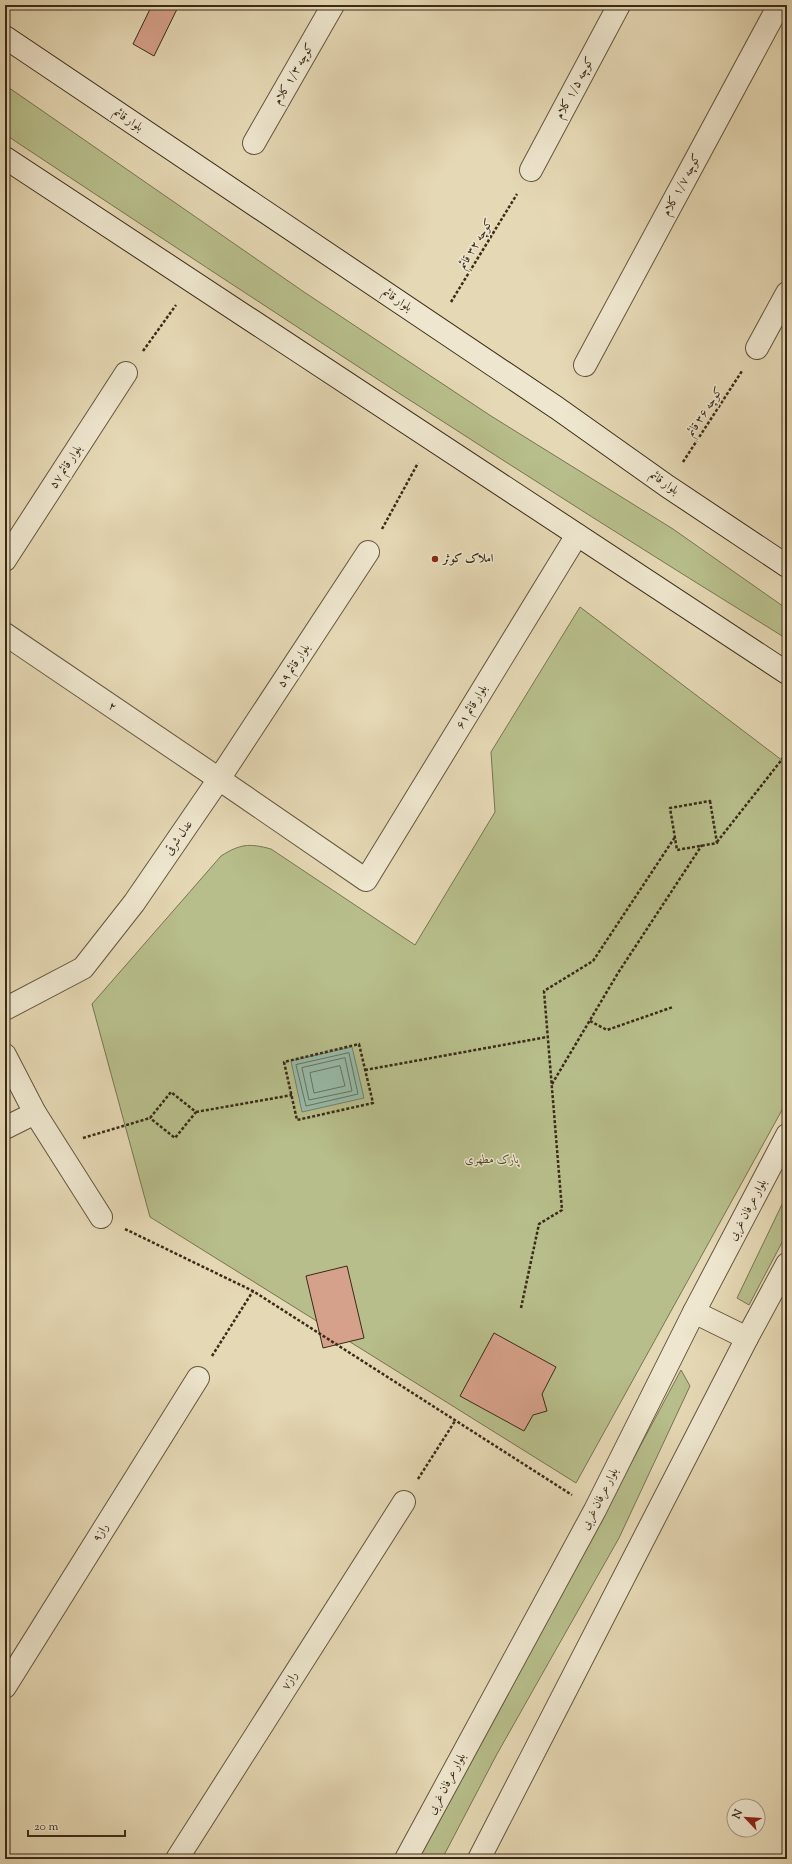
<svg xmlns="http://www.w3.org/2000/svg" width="792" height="1864" font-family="'Sorts Mill Goudy',Amiri,serif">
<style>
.green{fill:#b7be8b;stroke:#787452}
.water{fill:#97bba8;stroke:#72816e}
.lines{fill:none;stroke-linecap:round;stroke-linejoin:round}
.shore{stroke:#687260;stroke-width:1}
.building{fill:#d6a18a;stroke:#3a2a18}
.minor-casing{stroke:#65563f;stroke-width:24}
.tertiary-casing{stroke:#65563f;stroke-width:24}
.secondary-casing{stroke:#3a2a18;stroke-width:24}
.path{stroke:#3a2a18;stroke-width:2.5;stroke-dasharray:3 2;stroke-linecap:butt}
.minor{stroke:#eee6ce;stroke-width:22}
.tertiary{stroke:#eee6ce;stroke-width:22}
.secondary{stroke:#eee6ce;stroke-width:22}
.poi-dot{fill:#8f2418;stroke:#eee6ce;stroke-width:1.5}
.labels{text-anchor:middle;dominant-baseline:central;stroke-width:3;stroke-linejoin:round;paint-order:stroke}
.street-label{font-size:12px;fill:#3a2a18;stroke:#eee6ce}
.poi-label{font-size:12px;font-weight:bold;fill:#3a2a18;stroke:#eee6ce;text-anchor:start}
.park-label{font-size:12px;font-style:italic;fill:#53482f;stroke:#eee6ce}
</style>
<rect width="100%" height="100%" fill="#e5d8b4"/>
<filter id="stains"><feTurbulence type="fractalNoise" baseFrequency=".005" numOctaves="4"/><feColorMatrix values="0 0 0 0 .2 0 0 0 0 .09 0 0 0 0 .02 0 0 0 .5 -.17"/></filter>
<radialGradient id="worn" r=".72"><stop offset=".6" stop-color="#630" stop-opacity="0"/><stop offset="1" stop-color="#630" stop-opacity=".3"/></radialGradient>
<g class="green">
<path d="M 5,85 L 304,292 L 491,416 L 673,529 L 787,609 L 787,639 C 526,478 270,310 15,141 L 5,134 Z"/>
<path d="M 580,607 L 787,764 L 787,1101 L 576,1483 L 150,1217 L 92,1004 L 221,856 C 240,844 249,843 271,849 L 415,945 L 495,812 L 491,752 Z"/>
<path d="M 787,1194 L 787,1233 L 749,1305 L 737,1298 Z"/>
<path d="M 681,1370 L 690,1386 L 619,1538 L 497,1754 L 442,1859 L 419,1859 Z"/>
</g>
<path class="water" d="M 352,1047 L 364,1098 L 302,1112 L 291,1061 Z"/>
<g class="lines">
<g class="shore">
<path d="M 349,1053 L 358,1094 L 306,1106 L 296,1065 Z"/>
<path d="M 345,1058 L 352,1091 L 309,1100 L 302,1068 Z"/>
<path d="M 340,1066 L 345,1086 L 314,1093 L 310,1073 Z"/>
</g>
</g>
<g class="building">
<path d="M 152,5 L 179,5 L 154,56 L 133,44 Z"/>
<path d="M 347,1266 L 364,1338 L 323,1348 L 306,1276 Z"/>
<path d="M 494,1333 L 556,1367 L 542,1394 L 547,1411 L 533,1415 L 524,1431 L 460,1396 Z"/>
</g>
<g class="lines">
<defs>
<g id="minor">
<path d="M 254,143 L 333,5"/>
<path d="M 531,170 L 619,5"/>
<path d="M 757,348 L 787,293"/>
<path d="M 585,365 L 779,5"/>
<path d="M 5,560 L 126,373"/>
<path d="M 5,634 L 219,779 L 368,552"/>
<path d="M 5,1055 L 35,1113 L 101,1217"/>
<path d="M 5,1128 L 35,1113"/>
<path d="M 5,1687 L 198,1378"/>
<path d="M 177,1859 L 404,1502"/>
</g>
<g id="tertiary">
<path d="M 5,1009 L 83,968 L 134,903 L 219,779 L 366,880 L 577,535"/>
<path d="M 694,1312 L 747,1338"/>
<path d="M 406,1859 L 595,1510 L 694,1312 L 787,1135"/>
<path d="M 479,1859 L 747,1338 L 787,1264"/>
</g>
<g id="secondary">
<path d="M 5,37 L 557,408 L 667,486 L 787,566"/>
<path d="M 5,158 L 787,673"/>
</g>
</defs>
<use href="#minor" class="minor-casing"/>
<use href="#tertiary" class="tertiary-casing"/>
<use href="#secondary" class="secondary-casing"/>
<g class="path">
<path d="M 451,302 L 517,194"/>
<path d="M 143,351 L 176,305"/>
<path d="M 683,462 L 742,371"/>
<path d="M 382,529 L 418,463"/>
<path d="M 710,801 L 717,843 L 677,850 L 670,808 Z"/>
<path d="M 717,842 L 787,753"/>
<path d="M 590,1021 L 607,1030 L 673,1007"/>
<path d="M 359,1044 L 373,1103 L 297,1120 L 284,1062 Z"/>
<path d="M 365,1070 L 547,1037"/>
<path d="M 552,1084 L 618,973 L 702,845"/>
<path d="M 196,1112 L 292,1095"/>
<path d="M 83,1138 L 150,1118 L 171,1092 L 196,1112 L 175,1138 L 150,1118"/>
<path d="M 125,1229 L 253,1291 L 572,1495"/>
<path d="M 521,1308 L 539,1224 L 562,1210 L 544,991 L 593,961 L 675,837"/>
<path d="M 212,1356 L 253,1291"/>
<path d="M 418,1479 L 455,1421"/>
<path d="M 783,1859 L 787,1854"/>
</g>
<use href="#minor" class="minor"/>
<use href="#tertiary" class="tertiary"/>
<use href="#secondary" class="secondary"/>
</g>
<circle class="poi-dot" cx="435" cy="559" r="4"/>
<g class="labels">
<g class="street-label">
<text transform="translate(294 74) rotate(-60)">کوچه ۱/۳ کلام</text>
<text transform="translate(575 88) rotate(-62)">کوچه ۱/۵ کلام</text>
<text transform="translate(128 120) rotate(34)">بلوار قائم</text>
<text transform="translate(682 185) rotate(-62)">کوچه ۱/۷ کلام</text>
<text transform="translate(476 244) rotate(-59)">کوچه ۳۲ قائم</text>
<text transform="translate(397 300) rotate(34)">بلوار قائم</text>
<text transform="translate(705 412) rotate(-57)">کوچه ۳۶ قائم</text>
<text transform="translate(66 467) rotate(-57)">بلوار قائم ۵۷</text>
<text transform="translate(664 483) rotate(35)">بلوار قائم</text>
<text transform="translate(294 666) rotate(-57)">بلوار قائم ۵۹</text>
<text transform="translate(112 707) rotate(34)">۲</text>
<text transform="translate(472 707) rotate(-59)">بلوار قائم ۶۱</text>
<text transform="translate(179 838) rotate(-55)">عدل شرقی</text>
<text transform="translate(748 1210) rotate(-62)">بلوار عرفان غربی</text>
<text transform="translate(600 1499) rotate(-63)">بلوار عرفان غربی</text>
<text transform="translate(101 1533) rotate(-58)">راز۹</text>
<text transform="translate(290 1681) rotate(-58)">راز۷</text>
<text transform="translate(447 1784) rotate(-62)">بلوار عرفان غربی</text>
</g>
<g class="poi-label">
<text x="443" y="559">املاک کوثر</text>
</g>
<g class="park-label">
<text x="492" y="1160">پارک مطهری</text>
</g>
</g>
<rect width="792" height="1864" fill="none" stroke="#e5d8b4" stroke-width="20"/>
<rect x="6" y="6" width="780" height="1852" fill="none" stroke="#3a2a18" stroke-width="2"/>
<rect x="10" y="10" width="772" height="1844" fill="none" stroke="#3a2a18"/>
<g transform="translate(746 1818) rotate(295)"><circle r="19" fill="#eee6ce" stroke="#a69b85"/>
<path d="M0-3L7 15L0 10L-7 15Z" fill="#8f2418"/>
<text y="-6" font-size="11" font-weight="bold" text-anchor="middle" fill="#3a2a18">N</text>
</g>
<path d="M28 1830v6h97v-6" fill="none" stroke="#3a2a18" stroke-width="2"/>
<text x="34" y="1830" font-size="12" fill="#3a2a18" stroke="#eee6ce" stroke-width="3" paint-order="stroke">20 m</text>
<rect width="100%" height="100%" filter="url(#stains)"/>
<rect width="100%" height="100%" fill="url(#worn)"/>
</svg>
